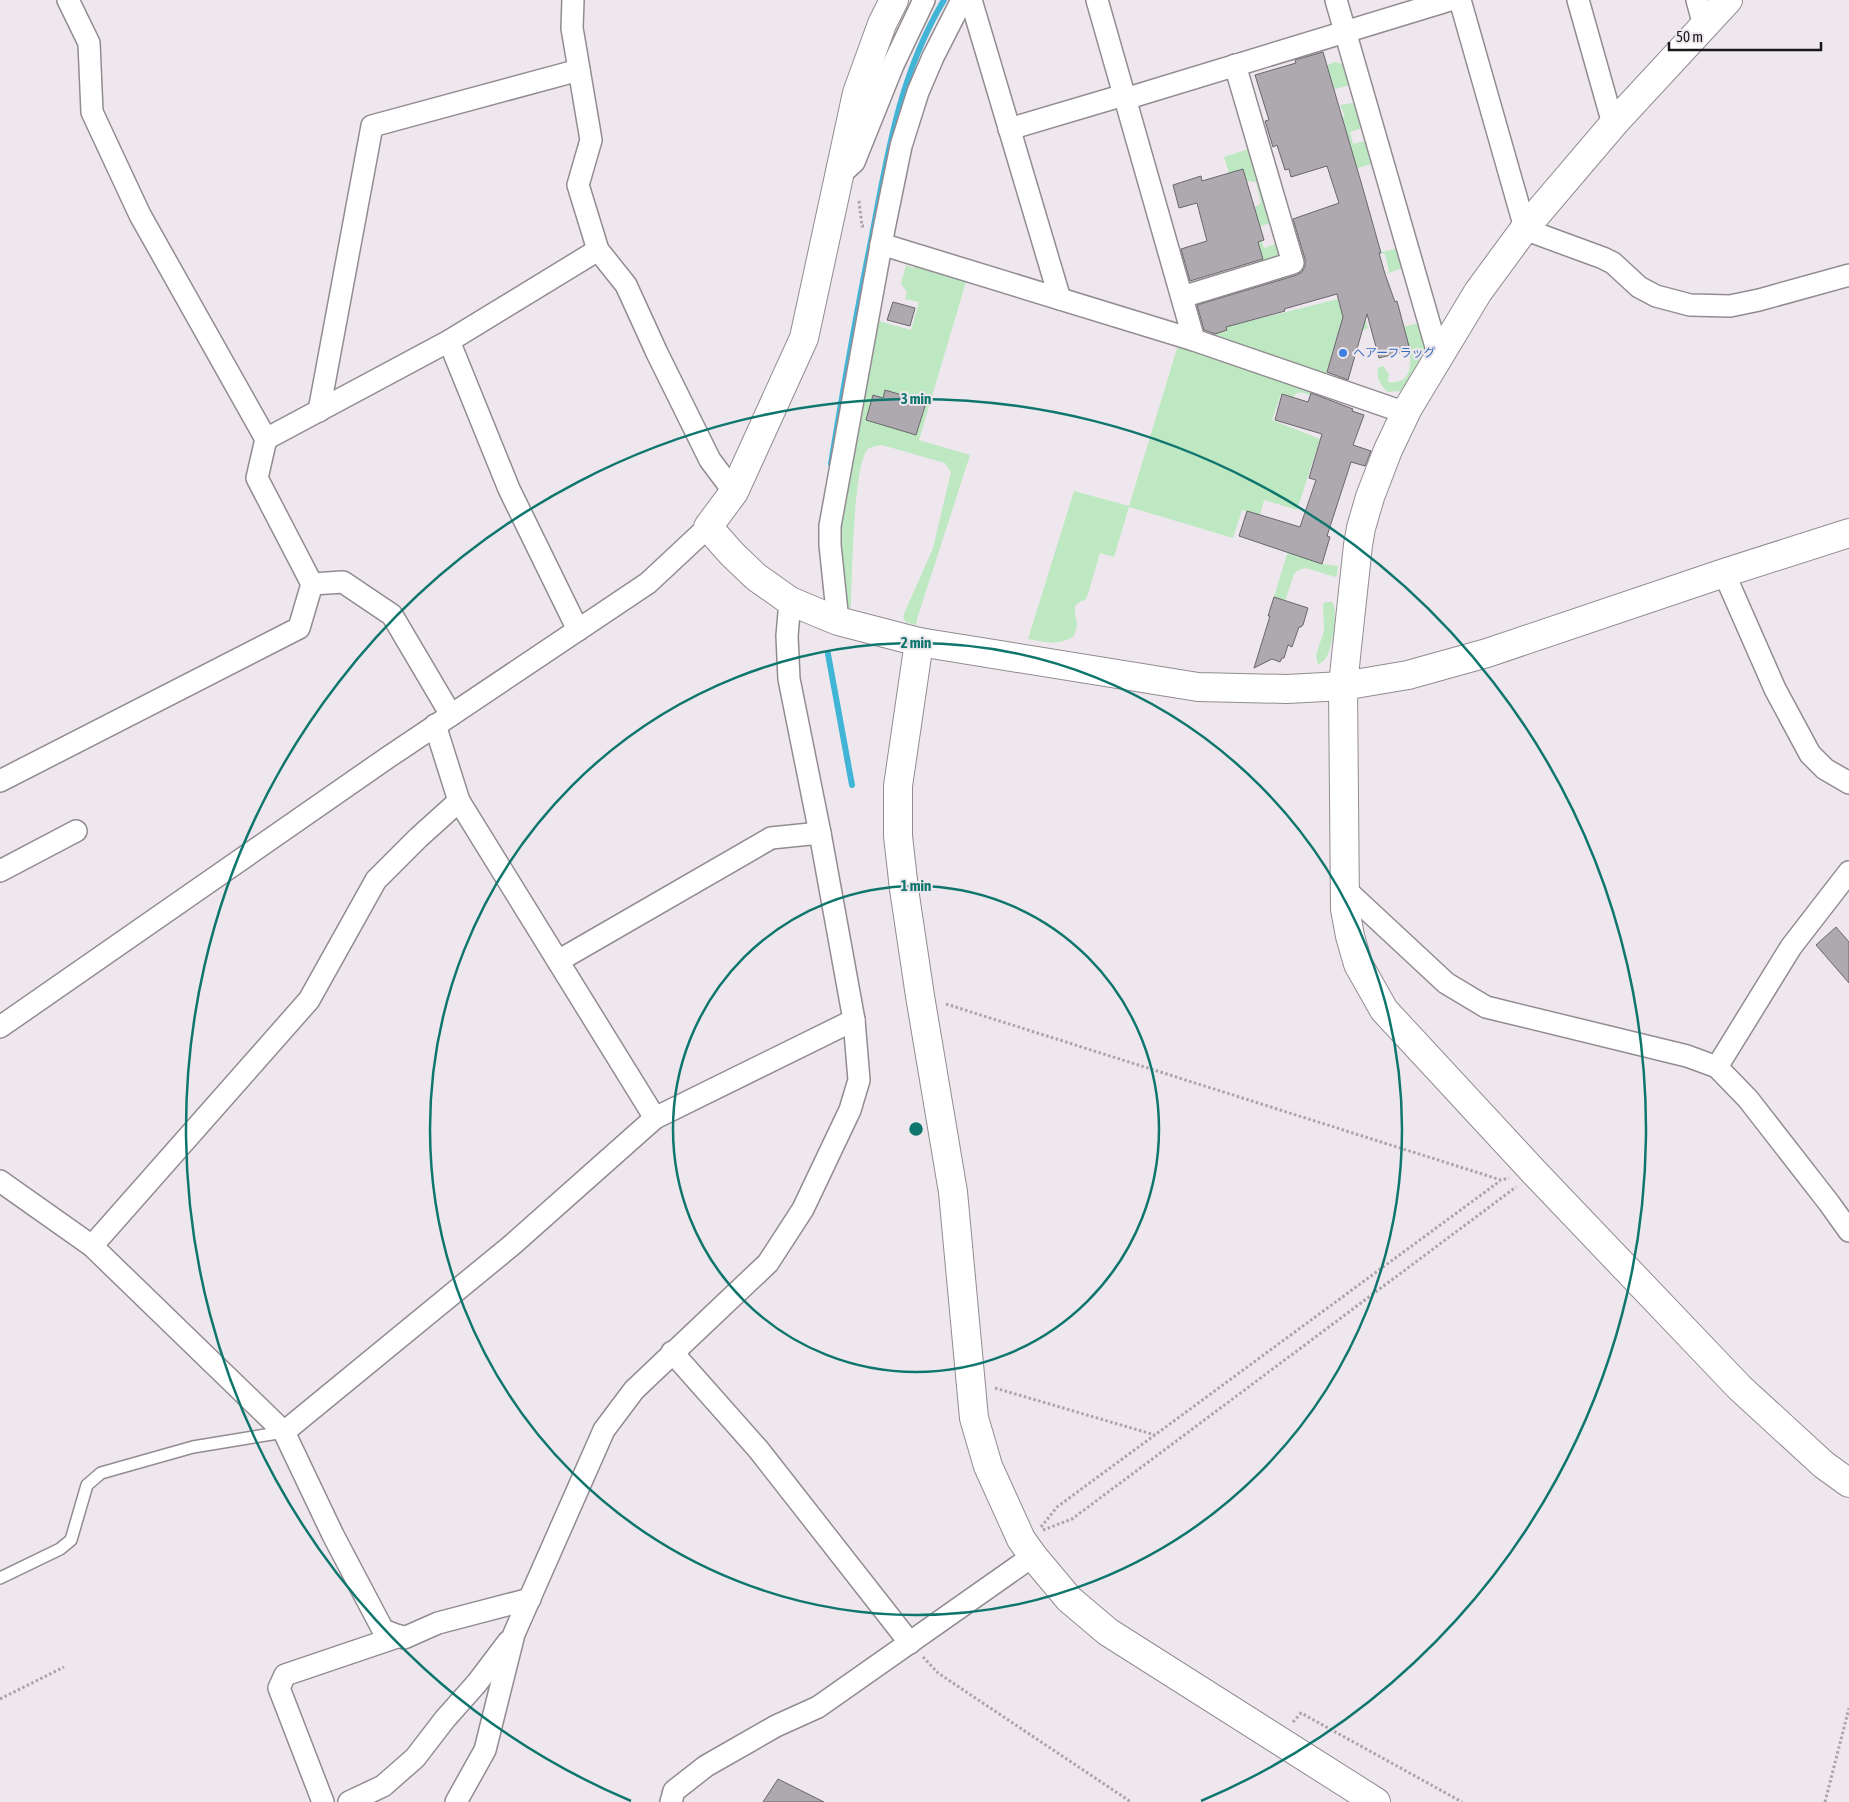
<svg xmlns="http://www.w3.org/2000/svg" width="1849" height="1802" font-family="'Asap Condensed','Noto Sans JP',sans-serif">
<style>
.green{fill:#bde8c1}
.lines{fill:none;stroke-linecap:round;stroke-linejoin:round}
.stream{stroke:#42b5d7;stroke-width:6}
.building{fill:#ada9af;stroke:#6a676c}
.service-casing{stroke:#928c92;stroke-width:14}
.minor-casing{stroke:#928c92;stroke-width:24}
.tertiary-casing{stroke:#928c92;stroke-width:30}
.path{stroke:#aaa5aa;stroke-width:3;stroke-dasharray:2.5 2.5;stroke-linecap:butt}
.service{stroke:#fff;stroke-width:11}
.minor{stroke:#fff;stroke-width:21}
.tertiary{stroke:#fff;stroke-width:28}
.ring{fill:none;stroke:#0f766e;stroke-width:2.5}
.shop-dot{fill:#3f7fe0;stroke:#eee8ee;stroke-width:2}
.labels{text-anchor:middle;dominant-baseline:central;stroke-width:4;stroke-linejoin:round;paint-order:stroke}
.shop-label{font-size:12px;fill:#366cbe;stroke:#eee8ee;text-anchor:start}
.centre{fill:#0f766e;stroke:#eee8ee;stroke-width:2.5}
.ring-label{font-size:15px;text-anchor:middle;font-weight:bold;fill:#0f766e;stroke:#eee8ee;stroke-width:4;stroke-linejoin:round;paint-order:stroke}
</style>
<rect width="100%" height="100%" fill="#eee8ee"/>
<g class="green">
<path d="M 1335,62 L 1347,65 L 1353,84 L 1332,90 L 1327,65 Z"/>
<path d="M 1359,102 L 1365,127 L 1350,132 L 1353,144 L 1365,141 L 1371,164 L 1352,170 L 1351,146 L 1347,133 L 1343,134 L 1339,119 L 1345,116 L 1340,105 Z"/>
<path d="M 1252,148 L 1274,222 L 1257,227 L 1264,248 L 1278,243 L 1281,252 L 1279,258 L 1261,264 L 1258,252 L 1261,251 L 1255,231 L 1254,208 L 1261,203 L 1256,182 L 1246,181 L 1229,173 L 1224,157 Z"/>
<path d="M 1401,247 L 1407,267 L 1385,274 L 1389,271 L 1385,254 L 1379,253 Z"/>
<path d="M 915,261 L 968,275 L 919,440 L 970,455 L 917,619 L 916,625 L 905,622 L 903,616 L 933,548 L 951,472 L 945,463 L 882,445 C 877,446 871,446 867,450 C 853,469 852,578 851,607 L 846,608 L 837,540 L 875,320 L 911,330 L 919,302 L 905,299 L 907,292 L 901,284 L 906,265 L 913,268 Z"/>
<path d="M 1338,299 L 1340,306 L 1361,305 L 1368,328 L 1362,331 L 1341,325 L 1324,380 L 1206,337 L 1227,330 L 1224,319 L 1254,320 Z"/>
<path d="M 1413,324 L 1423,325 L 1427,342 L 1426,349 L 1402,391 L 1388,392 C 1381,386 1376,378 1378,368 L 1383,366 L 1389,374 L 1388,382 C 1421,386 1409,346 1404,327 Z"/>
<path d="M 1179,342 L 1313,386 L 1310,395 C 1303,393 1298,390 1293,397 L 1281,394 L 1272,420 L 1320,439 L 1297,510 L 1264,500 L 1260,515 L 1242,510 L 1233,538 L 1129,507 L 1114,557 L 1100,553 L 1088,594 L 1085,600 L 1081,601 L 1075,606 C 1074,621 1081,622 1073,637 C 1058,646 1044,642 1028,639 L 1074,491 L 1129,506 Z"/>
<path d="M 1291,553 L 1322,564 L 1338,566 L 1337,575 L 1335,577 L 1306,568 L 1298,570 L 1294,574 L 1285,601 L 1274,597 L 1287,554 Z"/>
<path d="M 1326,602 L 1332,602 C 1339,610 1332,647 1327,656 C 1325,660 1322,662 1318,665 L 1316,655 L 1324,631 L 1323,604 Z"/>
</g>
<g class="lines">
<g class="stream">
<path d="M 831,464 C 843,390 856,315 871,241 C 887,157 899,75 944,0"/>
<path d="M 828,654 L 852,785"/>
</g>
</g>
<g class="building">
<path d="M 1323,52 L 1363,189 L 1381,253 L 1379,253 L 1385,274 L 1395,302 L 1397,301 L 1410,350 L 1379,358 L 1367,314 L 1348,380 L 1327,372 L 1343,317 L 1337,294 L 1284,309 L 1285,311 L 1226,327 L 1227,330 L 1215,334 L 1204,330 L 1197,305 L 1297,275 L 1302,272 L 1305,266 L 1305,259 L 1293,219 L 1339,203 L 1327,166 L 1291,177 L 1289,169 L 1285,170 L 1277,145 L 1273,147 L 1265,121 L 1269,120 L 1255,75 L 1296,63 L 1295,60 Z"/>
<path d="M 1243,169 L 1264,240 L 1258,242 L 1263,259 L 1190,281 L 1181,249 L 1207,241 L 1197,203 L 1179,208 L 1173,185 L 1201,176 L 1202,181 Z"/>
<path d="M 893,302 L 915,308 L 910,326 L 887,320 Z"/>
<path d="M 885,390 L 902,395 L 900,398 L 925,406 L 916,435 L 866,420 L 873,395 L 883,398 Z"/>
<path d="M 1311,393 L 1353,409 L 1352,411 L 1364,415 L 1353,445 L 1371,451 L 1365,466 L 1351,462 L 1327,536 L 1330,537 L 1322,564 L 1239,536 L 1247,511 L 1300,527 L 1316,480 L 1309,478 L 1322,434 L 1275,420 L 1282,394 L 1308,402 Z"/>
<path d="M 1274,597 L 1308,608 L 1303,625 L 1301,627 L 1299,627 L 1292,647 L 1288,645 L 1284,658 L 1282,658 L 1280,662 L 1272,659 L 1254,668 L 1270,616 L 1268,616 Z"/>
<path d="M 1836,927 L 1849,942 L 1849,983 L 1816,945 Z"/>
<path d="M 778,1779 L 824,1802 L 763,1802 Z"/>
</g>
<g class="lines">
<defs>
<path id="service" d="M 0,1578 L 60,1549 L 71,1540 L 87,1485 L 101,1473 L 193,1447 L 284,1432"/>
<g id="minor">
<path d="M 573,0 L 572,28 L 591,140 L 578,185 L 598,250 L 626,285 L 657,353 L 710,460 L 734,492"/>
<path d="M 971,0 L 1060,299"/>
<path d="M 1097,0 L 1194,340"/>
<path d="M 1336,0 L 1439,357"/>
<path d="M 1460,0 L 1525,228 L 1535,233 L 1603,258 L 1613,263 L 1639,287 L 1656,296 L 1690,305 L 1730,306 L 1759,300 L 1849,275"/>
<path d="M 1578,0 L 1613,124"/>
<path d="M 1697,0 L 1704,26"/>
<path d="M 1125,99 L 1450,0"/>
<path d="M 1009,129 L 1124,95"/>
<path d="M 844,171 L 854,162 L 893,65 L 924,0"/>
<path d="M 881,244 L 1194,340 L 1406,413"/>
<path d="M 1182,297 L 1293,263 L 1235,65"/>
<path d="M 449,341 L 509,489 L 578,630"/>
<path d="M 319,411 L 372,126 L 579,70"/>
<path d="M 266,439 L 449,341 L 598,250"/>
<path d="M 1724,573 L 1775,689 L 1810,754 L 1825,769 L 1849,783"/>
<path d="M 312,584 L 343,582 L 392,615 L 451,715"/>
<path d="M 838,621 L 830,545 L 830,526 L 884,229 L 901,146 L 918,92 L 933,57 L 962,0"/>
<path d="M 435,725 L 459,801 L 655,1118"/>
<path d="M 0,781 L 299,628 L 312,584 L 257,478 L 266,439 L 140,215 L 92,112 L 89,43 L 68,0"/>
<path d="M 0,871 L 76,831"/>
<path d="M 1345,889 L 1446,983 L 1486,1007 L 1687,1056 L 1717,1067 L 1748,1099 L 1829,1203 L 1849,1231"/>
<path d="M 558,961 L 771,838 L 820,833"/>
<path d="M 0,1027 L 390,756 L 648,583 L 708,527"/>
<path d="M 1717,1067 L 1791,947 L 1849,872"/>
<path d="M 0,1181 L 92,1246 L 284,1432 L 333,1535 L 383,1630 L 404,1638 L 438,1623 L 530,1599"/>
<path d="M 92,1246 L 309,1000 L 376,880 L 418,838 L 459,801"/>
<path d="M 672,1352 L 758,1449 L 910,1643"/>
<path d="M 284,1432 L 512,1245 L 655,1118 L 854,1020"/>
<path d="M 323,1802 L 279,1688 L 285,1675 L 400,1636"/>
<path d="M 349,1802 L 383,1786 L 415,1758 L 445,1719 L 477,1683 L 508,1642"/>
<path d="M 456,1802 L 485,1750 L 514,1634 L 604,1430 L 634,1390 L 768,1263 L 803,1209 L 850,1110 L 859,1080 L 854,1020 L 820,833 L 789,679 L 787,636 L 790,601"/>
<path d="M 671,1802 L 674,1791 L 706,1766 L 776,1726 L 818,1707 L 1033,1556"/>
</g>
<g id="tertiary">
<path d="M 894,0 L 882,24 L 857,93 L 804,338 L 734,492 L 708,527 L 732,554 L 756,577 L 790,601 L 838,621 L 919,642 L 1198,687 L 1287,689 L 1343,686 L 1408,675 L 1487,653 L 1724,573 L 1849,533"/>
<path d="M 1728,0 L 1616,121 L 1525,228 L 1478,292 L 1408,408 L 1388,450 L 1370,497 L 1361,528 L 1358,545 L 1347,647 L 1343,686 L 1345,909 L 1350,936 L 1358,964 L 1384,1010 L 1534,1172 L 1740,1388 L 1824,1465 L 1849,1483"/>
<path d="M 919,642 L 898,786 L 898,836 L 904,889 L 920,996 L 953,1192 L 974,1418 L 988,1466 L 1021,1539 L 1033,1556 L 1069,1599 L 1108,1632 L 1376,1802"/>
</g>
</defs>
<use href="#service" class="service-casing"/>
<use href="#minor" class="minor-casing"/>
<use href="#tertiary" class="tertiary-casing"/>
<g class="path">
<path d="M 859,201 L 862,226 L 864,226"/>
<path d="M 946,1004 L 1501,1180 L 1509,1178"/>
<path d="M 995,1388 L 1155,1435"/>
<path d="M 1041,1527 L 1057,1507 L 1500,1181"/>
<path d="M 1043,1530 L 1072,1519 L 1516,1187"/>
<path d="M 923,1657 L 938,1673 L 1131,1802"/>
<path d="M 0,1699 L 64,1667"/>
<path d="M 1293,1722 L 1301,1713 L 1462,1802"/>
<path d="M 1825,1802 L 1849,1708"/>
</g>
<use href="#service" class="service"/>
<use href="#minor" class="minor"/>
<use href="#tertiary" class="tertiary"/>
</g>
<g class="ring">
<circle cx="916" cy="1129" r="243"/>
<circle cx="916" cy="1129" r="486"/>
<path d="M631 1801A730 730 0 1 1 1201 1801"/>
</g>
<circle class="shop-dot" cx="1343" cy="353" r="5"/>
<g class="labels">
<g class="shop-label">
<text x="1353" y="353">ヘアーフラッグ</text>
</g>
</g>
<circle cx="916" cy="1129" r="8" class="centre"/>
<g class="ring-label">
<text x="916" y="404">3 min</text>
<text x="916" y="648">2 min</text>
<text x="916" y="891">1 min</text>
</g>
<path d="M1669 42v8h152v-8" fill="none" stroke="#191719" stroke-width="2.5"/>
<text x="1676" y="42" font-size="15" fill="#191719" stroke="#eee8ee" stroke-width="4" paint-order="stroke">50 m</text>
</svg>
